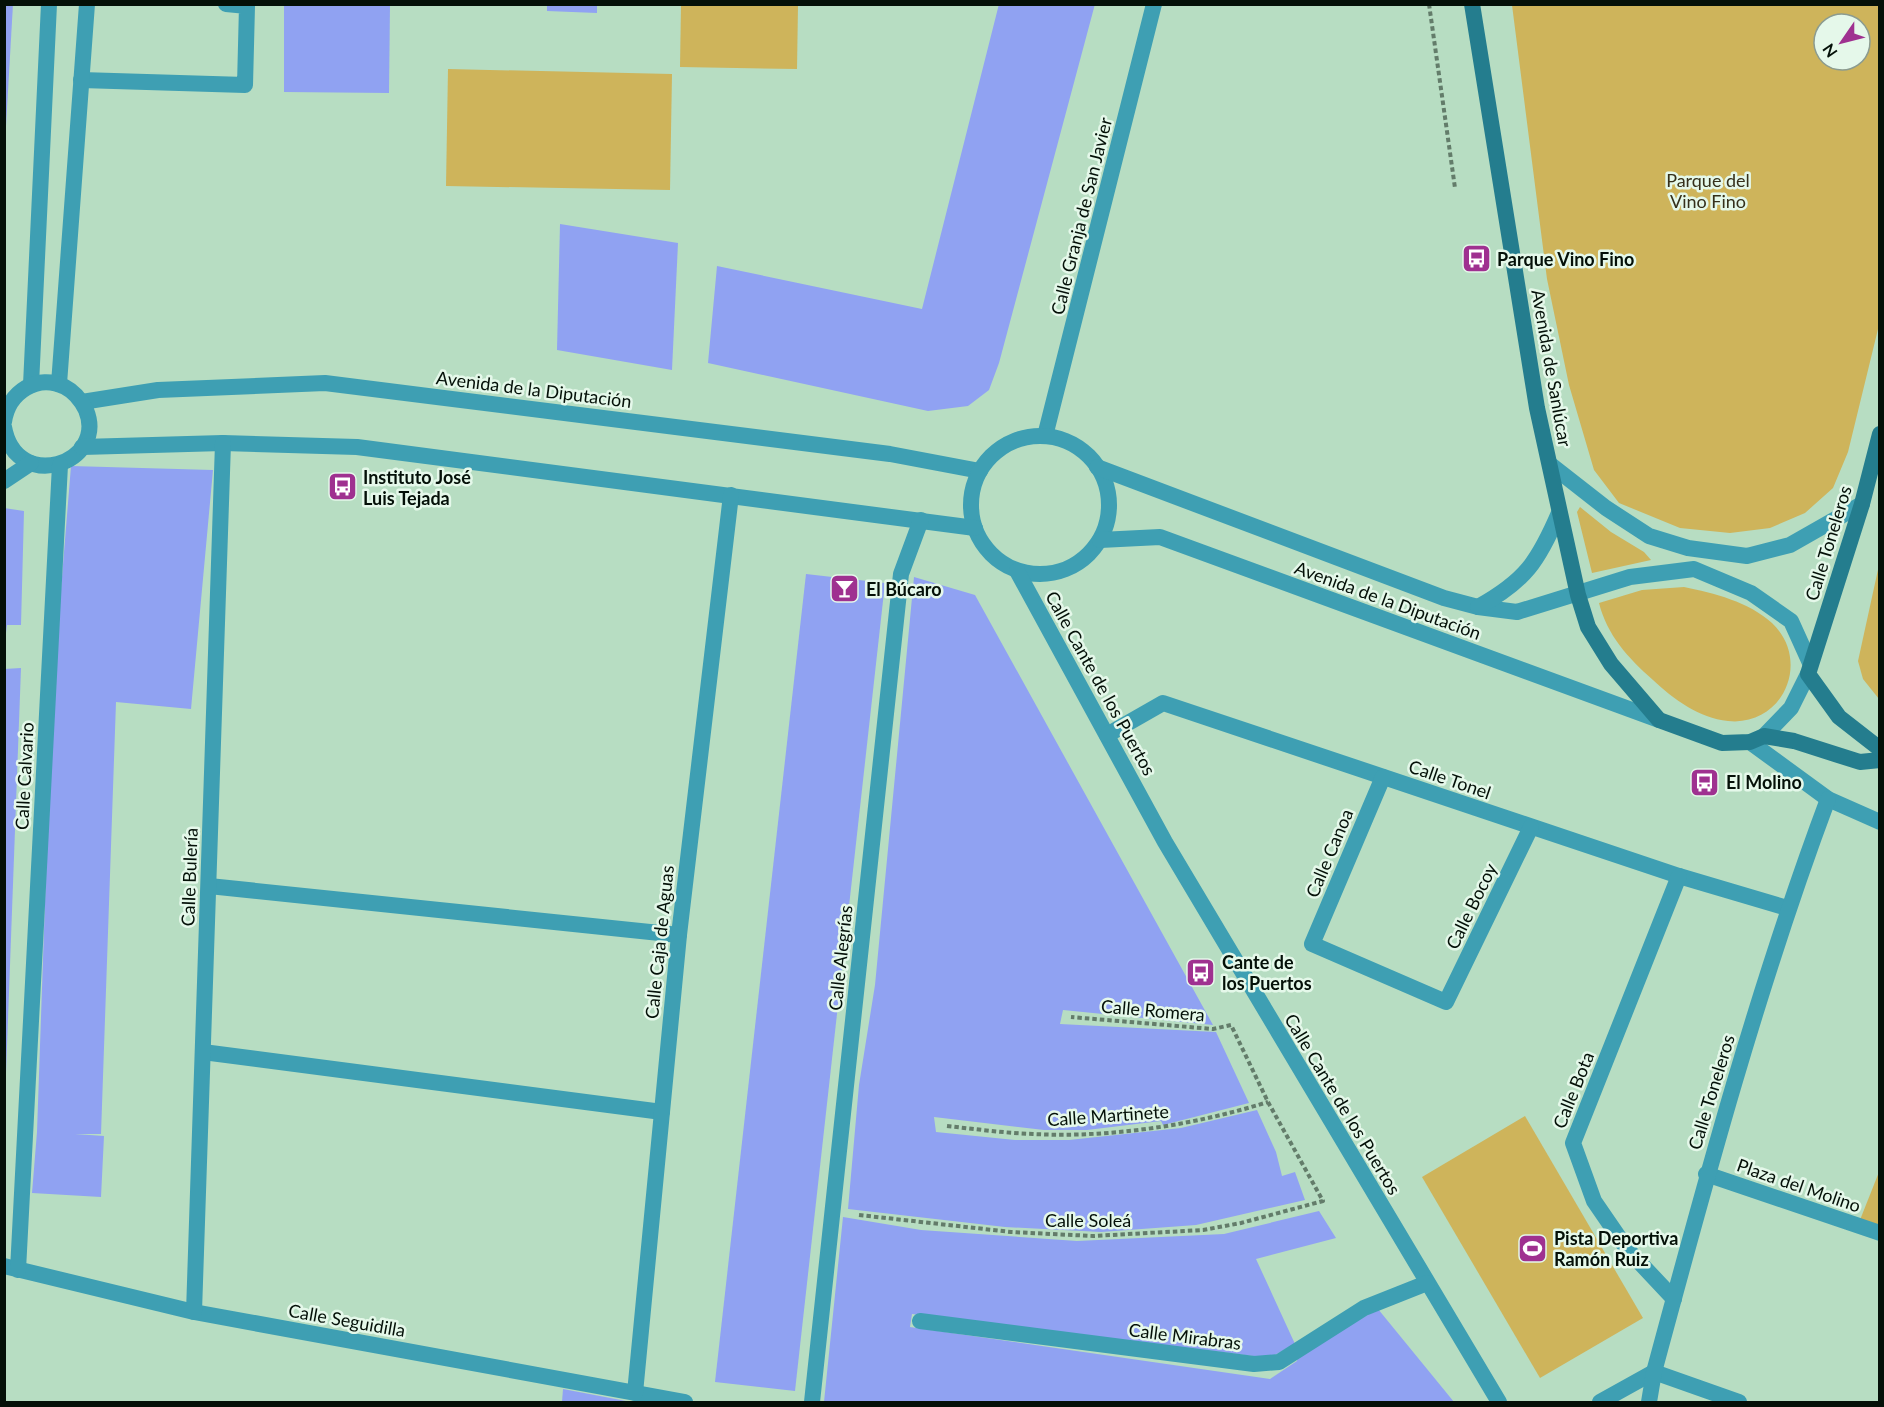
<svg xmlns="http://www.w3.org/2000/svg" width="1884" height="1407" font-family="Lato,sans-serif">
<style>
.green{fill:#ceb45b;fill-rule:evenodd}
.building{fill:#90a2f2}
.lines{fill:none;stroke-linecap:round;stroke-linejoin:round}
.path{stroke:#637c6a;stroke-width:4;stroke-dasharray:4.5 3;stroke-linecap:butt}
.service{stroke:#3e9fb3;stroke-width:16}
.pedestrian{stroke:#3e9fb3;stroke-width:16}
.minor{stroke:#3e9fb3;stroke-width:16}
.secondary{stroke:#247d8e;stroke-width:16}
.labels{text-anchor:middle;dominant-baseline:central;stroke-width:5;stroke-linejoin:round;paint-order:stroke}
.park-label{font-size:18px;fill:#352f1a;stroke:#e5f8ea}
.street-label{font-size:18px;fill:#041008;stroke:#e5f8ea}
.poi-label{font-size:18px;font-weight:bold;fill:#041008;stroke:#e5f8ea;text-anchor:start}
</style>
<rect width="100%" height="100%" fill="#b7ddc2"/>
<g class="green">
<path d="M 681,5 L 798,5 L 797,69 L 680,67 Z"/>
<path d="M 1512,5 L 1879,5 L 1879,325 L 1848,452 L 1833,488 L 1805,513 L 1770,528 L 1730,533 L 1680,528 L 1619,503 L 1594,470 L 1569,385 L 1547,279 ZM 1824,24 L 1860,24 L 1860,60 L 1824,60 Z"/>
<path d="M 448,69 L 672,74 L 670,190 L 446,186 Z"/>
<path d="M 1580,507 L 1611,532 L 1644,552 L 1651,560 L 1592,573 L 1577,512 Z"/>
<path d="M 1879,565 L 1879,699 L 1863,679 L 1858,661 Z"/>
<path d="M 1684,587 C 1714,593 1749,602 1772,623 C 1812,661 1783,727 1728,721 C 1699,718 1673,699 1653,680 C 1628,658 1607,635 1599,603 L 1642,590 Z"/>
<path d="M 1525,1116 L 1643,1318 L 1540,1378 L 1422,1177 Z"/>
<path d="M 1879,1172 L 1879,1233 L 1858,1225 Z"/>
</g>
<g class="building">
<path d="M 4,4 L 13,4 L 6,126 L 4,126 Z"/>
<path d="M 284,4 L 390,4 L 389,93 L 284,92 Z"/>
<path d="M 547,4 L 597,4 L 597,13 L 547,11 Z"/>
<path d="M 999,4 L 1095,4 L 999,363 L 989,390 L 968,406 L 928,411 L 708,363 L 717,266 L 922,309 Z"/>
<path d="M 560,224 L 678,243 L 672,370 L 557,350 Z"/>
<path d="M 71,466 L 213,470 L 191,709 L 116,702 L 101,1134 L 75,1134 L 104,1136 L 101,1197 L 32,1193 L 37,1132 L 52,700 Z"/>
<path d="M 4,508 L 24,511 L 21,625 L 7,625 L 6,633 Z"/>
<path d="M 806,574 L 885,583 L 795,1391 L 715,1382 Z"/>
<path d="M 914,577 L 975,595 L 1213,1025 L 1063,1010 L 1060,1024 L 1216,1032 L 1249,1103 L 1163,1125 L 1161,1121 L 1087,1130 L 1044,1130 L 934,1117 L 936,1132 L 1015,1140 L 1069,1140 L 1181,1128 L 1257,1110 L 1276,1152 L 1282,1176 L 1295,1172 L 1305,1200 L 1196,1225 L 1101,1232 L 1005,1227 L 848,1209 L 859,1085 L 875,985 Z"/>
<path d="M 21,668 L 6,1073 L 4,1073 L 4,669 Z"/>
<path d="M 1319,1211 L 1336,1238 L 1256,1259 L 1295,1344 L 1269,1358 L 912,1314 L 910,1327 L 1270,1379 L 1297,1361 L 1298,1355 L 1378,1309 L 1454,1402 L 824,1402 L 843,1217 L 921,1230 L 1077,1241 L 1224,1234 Z"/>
<path d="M 563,1389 L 626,1401 L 626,1402 L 562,1402 Z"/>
</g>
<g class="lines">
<g class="path">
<path d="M 1429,4 L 1455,188"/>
<path d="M 947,1126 C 975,1129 1004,1133 1033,1134 C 1112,1138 1194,1125 1268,1102"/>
<path d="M 859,1215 L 1011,1232 L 1093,1236 L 1203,1230 L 1241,1223 L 1323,1201 L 1268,1102 L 1231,1025 L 1213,1029 L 1071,1017"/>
</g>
<g class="service">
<path d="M 81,80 L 245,85 L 247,6 L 226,4"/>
<path d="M 203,1052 L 662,1112"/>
</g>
<path class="pedestrian" d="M 1706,1174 L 1880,1233"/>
<g class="minor">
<path d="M 59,384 L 87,4"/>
<path d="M 31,385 L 49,4"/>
<path d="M 82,402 L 158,390 L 325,383 L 890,454 L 980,471"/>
<path d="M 4,422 C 8,392 38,373 65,387 C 75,392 81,400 86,410 C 108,464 16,494 4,427"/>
<path d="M 1045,436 L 1154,4"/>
<circle cx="1040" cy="505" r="69"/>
<path d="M 82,447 L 223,443 L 357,447 L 975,528"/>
<path d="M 1551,465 L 1606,508 L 1649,536 L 1688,548 L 1747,556 L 1790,545 L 1862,504"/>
<path d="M 1097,467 L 1444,598 L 1478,607 L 1517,612 L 1630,577 L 1694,569 L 1751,593 L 1791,621 L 1810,663"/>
<path d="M 4,481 L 31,463"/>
<path d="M 1100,540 L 1160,537 L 1659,720"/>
<path d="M 1017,571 L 1165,842 L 1499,1402"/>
<path d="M 1478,607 C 1525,581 1538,562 1559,513"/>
<path d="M 1107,735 L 1163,703 L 1679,876 L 1787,908"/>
<path d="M 1764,736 L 1791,708 L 1808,674"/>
<path d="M 1750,742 L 1828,799 L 1880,822"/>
<path d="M 1383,777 L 1312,944 L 1446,1002 L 1531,827"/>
<path d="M 209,886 L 679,935"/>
<path d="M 4,1266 L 194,1312 L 685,1402"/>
<path d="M 18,1270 L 60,465"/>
<path d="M 1674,1299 L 1627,1249 L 1594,1201 L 1573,1143 L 1679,876"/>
<path d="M 194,1312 L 223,443"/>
<path d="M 920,1321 L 1254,1364 L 1279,1362 L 1364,1308 L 1427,1283"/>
<path d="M 635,1393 L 679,935 L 731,495"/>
<path d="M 812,1402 L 901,574 L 921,520"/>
<path d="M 1600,1402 L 1654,1372 L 1739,1402"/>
<path d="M 1649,1402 L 1654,1372 C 1706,1179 1758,986 1828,799"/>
</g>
<g class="secondary">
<path d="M 1472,4 L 1537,408 L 1578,595 L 1588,627 L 1611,664 L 1659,720 L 1722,743 L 1750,742 L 1764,736 L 1794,741 L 1860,762 L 1880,760"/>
<path d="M 1880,434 L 1862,504 L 1808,674 L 1839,717 L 1880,749"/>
</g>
</g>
<defs>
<symbol id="bus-square" viewBox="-11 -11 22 22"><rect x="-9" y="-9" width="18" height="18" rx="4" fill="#9f3190" stroke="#e5f8ea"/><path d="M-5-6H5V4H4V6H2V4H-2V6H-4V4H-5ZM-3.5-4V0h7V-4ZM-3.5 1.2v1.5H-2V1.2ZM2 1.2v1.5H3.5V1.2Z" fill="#fff"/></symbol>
<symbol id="bar-square" viewBox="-11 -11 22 22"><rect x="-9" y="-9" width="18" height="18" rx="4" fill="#9f3190" stroke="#e5f8ea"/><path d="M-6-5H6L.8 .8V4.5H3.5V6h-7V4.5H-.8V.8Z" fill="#fff"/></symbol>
<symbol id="stadium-square" viewBox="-11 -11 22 22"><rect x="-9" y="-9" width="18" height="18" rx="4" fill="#9f3190" stroke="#e5f8ea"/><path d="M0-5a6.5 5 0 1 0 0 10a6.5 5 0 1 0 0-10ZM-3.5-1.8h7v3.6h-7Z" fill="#fff"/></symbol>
</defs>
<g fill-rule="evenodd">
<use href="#bus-square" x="1460" y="242" width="33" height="33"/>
<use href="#bus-square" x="326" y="470" width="33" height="33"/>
<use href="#bar-square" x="828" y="572" width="33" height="33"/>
<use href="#bus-square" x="1688" y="766" width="33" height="33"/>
<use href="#bus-square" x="1184" y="956" width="33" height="33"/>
<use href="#stadium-square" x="1516" y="1232" width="33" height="33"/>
</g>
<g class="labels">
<g class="park-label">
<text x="1708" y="180">Parque del<tspan x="1708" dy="21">Vino Fino</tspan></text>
</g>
<g class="street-label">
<text transform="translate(1081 216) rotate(-76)">Calle Granja de San Javier</text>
<text transform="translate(1552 368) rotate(80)">Avenida de Sanlúcar</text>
<text transform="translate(534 389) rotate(7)">Avenida de la Diputación</text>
<text transform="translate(1828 543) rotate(-73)">Calle Toneleros</text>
<text transform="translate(1388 600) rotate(20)">Avenida de la Diputación</text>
<text transform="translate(1101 683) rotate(61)">Calle Cante de los Puertos</text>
<text transform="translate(24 776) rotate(-87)">Calle Calvario</text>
<text transform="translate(1450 779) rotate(19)">Calle Tonel</text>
<text transform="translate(1329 853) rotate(-67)">Calle Canoa</text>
<text transform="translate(189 877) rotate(-88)">Calle Bulería</text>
<text transform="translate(1471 906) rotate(-64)">Calle Bocoy</text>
<text transform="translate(659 942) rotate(-84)">Calle Caja de Aguas</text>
<text transform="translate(840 958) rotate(-84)">Calle Alegrías</text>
<text transform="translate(1153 1010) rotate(5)">Calle Romera</text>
<text transform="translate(1573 1090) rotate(-68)">Calle Bota</text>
<text transform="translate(1711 1092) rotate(-73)">Calle Toneleros</text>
<text transform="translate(1343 1104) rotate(59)">Calle Cante de los Puertos</text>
<text transform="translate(1108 1115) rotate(-4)">Calle Martinete</text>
<text transform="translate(1799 1185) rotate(19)">Plaza del Molino</text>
<text x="1088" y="1220">Calle Soleá</text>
<text transform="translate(347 1320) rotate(10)">Calle Seguidilla</text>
<text transform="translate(1185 1336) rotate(7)">Calle Mirabras</text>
</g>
<g class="poi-label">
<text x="1497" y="259">Parque Vino Fino</text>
<text x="363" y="477">Instituto José<tspan x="363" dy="21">Luis Tejada</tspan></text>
<text x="866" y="589">El Búcaro</text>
<text x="1726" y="782">El Molino</text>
<text x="1222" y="962">Cante de<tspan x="1222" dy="21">los Puertos</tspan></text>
<text x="1554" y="1238">Pista Deportiva<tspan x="1554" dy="21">Ramón Ruiz</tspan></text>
</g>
</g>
<rect width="1884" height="1407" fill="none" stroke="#041008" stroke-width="12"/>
<g transform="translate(1842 42) rotate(235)"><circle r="28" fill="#e5f8ea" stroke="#8b9b90" stroke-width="1.5"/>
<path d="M0-4.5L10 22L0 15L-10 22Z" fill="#9f3190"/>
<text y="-9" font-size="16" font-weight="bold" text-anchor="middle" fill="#041008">N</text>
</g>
</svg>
